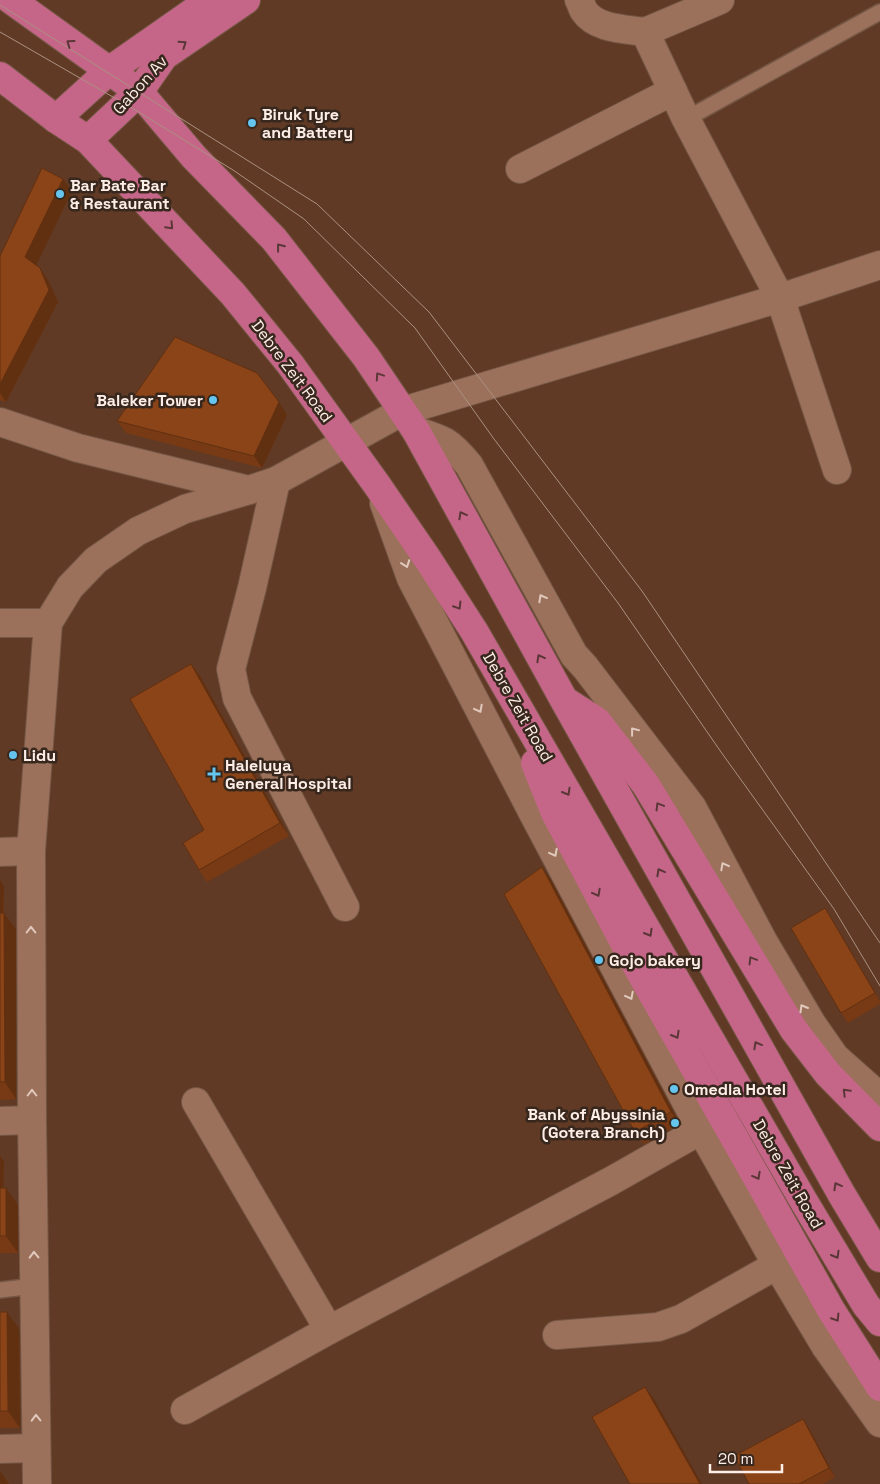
<svg xmlns="http://www.w3.org/2000/svg" width="880" height="1484" font-family="'Space Grotesk',sans-serif">
<style>
.lines{fill:none;stroke-linecap:round;stroke-linejoin:round}
.service-casing{stroke:#745644;stroke-width:18}
.minor-casing{stroke:#745644;stroke-width:30}
.tertiary-casing{stroke:#745644;stroke-width:30}
.secondary-casing{stroke:#745644;stroke-width:30}
.primary-casing{stroke:#745644;stroke-width:30}
.service{stroke:#9c715b;stroke-width:15}
.minor{stroke:#9c715b;stroke-width:28}
.tertiary{stroke:#9c715b;stroke-width:28}
.secondary{stroke:#9c715b;stroke-width:28}
.primary{stroke:#c56688;stroke-width:28}
.tram{stroke:#ab9081;stroke-width:1}
.wall{fill:#773a15}
.shaded-wall{fill:#613011}
.building{fill:#8a4418;stroke:#613011}
.oneway{stroke:#5b3738}
.oneway2{stroke:#e0c8bd}
.poi-dot{fill:#65c5ee;stroke:#38271d;stroke-width:2}
.labels{text-anchor:middle;dominant-baseline:central;stroke-width:5;stroke-linejoin:round;paint-order:stroke}
.street-label{font-size:16px;fill:#fdeee7;stroke:#38271d}
.poi-label{font-size:16px;font-weight:bold;fill:#fdeee7;stroke:#38271d;text-anchor:start}
</style>
<rect width="100%" height="100%" fill="#603a25"/>
<g class="lines">
<defs>
<g id="service">
<path d="M 686,119 L 880,12"/>
<path d="M 0,1290 L 34,1286"/>
</g>
<g id="minor">
<path d="M 579,0 C 581,3 582,8 584,11 C 596,29 625,29 645,32 L 686,119 L 780,298 L 837,470"/>
<path d="M 645,32 L 720,0"/>
<path d="M 520,169 L 673,91"/>
<path d="M 403,411 L 780,298 L 880,265"/>
<path d="M 276,481 L 252,588 L 231,669 L 237,698 L 345,907"/>
<path d="M 0,623 L 48,623"/>
<path d="M 0,852 L 31,851"/>
<path d="M 196,1102 L 329,1330"/>
<path d="M 0,1121 L 32,1120"/>
<path d="M 557,1335 L 658,1327 L 681,1319 L 777,1265"/>
<path d="M 185,1410 L 329,1330 L 611,1181 L 701,1130"/>
<path d="M 0,1449 L 36,1448"/>
<path d="M 37,1484 L 32,1120 L 31,851 L 48,623 L 70,587 L 96,560 L 138,531 L 185,509 L 249,490"/>
</g>
<path id="tertiary" d="M 0,422 L 78,448 L 249,490 L 276,481 L 403,411"/>
<g id="secondary">
<path d="M 416,431 C 445,440 449,441 469,465 L 574,655 L 585,667 L 692,807 L 763,941 L 812,1024 L 835,1057 L 880,1097"/>
<path d="M 384,503 L 411,578 L 534,815 L 701,1130 L 777,1265 L 826,1347 L 880,1423"/>
</g>
<g id="primary">
<path d="M 11,0 L 139,92 L 194,157 L 274,239 L 366,357 L 416,431 L 564,700 L 842,1195 L 880,1258"/>
<path d="M 0,76 L 56,119 L 88,140 L 233,294 L 290,364 L 377,485 L 429,561 L 474,631 L 803,1200 L 866,1305 L 880,1322"/>
<path d="M 56,119 L 110,70 L 210,0"/>
<path d="M 88,140 L 139,92 L 164,56 L 246,0"/>
<path d="M 567,702 L 597,721 L 646,785 L 794,1030 L 828,1074 L 880,1127"/>
<path d="M 535,763 L 555,813 L 636,965 L 756,1176 L 831,1310 L 880,1387"/>
</g>
</defs>
<use href="#service" class="service-casing"/>
<use href="#minor" class="minor-casing"/>
<use href="#tertiary" class="tertiary-casing"/>
<use href="#secondary" class="secondary-casing"/>
<use href="#primary" class="primary-casing"/>
<use href="#service" class="service"/>
<use href="#minor" class="minor"/>
<use href="#tertiary" class="tertiary"/>
<use href="#secondary" class="secondary"/>
<use href="#primary" class="primary"/>
<g class="tram">
<path d="M 0,5 L 317,204 L 429,312 L 642,591 L 880,943"/>
<path d="M 0,32 L 132,108 L 233,170 L 304,219 L 415,328 L 494,439 L 618,603 L 721,752 L 834,909 L 880,986"/>
</g>
</g>
<g class="wall">
<path d="M 63,179 L 72,191 L 36,265 L 40,268 L 48,280 L 58,302 L 6,402 L 0,400 L 0,256 Z"/>
<path d="M 287,415 L 262,468 L 126,433 L 117,421 Z"/>
<path d="M 191,664 L 200,676 L 289,836 L 207,882 L 199,870 L 204,830 Z"/>
<path d="M 0,880 L 4,886 L 4,913 L 16,929 L 16,1099 L 0,1100 Z"/>
<path d="M 551,880 L 680,1124 L 644,1144 L 635,1132 Z"/>
<path d="M 825,908 L 831,918 L 880,1001 L 880,1004 L 848,1023 L 841,1013 Z"/>
<path d="M 0,1156 L 4,1162 L 3,1188 L 6,1188 L 18,1205 L 18,1253 L 0,1253 Z"/>
<path d="M 0,1312 L 19,1329 L 20,1428 L 0,1428 Z"/>
<path d="M 809,1428 L 835,1477 L 823,1484 L 749,1484 Z"/>
</g>
<g class="shaded-wall">
<path d="M 63,179 L 72,191 L 34,270 L 25,257 Z"/>
<path d="M 40,268 L 48,280 L 58,302 L 6,402 L 0,393 L 0,384 Z"/>
<path d="M 279,402 L 287,415 L 262,468 L 254,456 Z"/>
<path d="M 191,664 L 200,676 L 289,836 L 280,823 Z"/>
<path d="M 542,867 L 551,880 L 680,1124 L 671,1112 Z"/>
<path d="M 0,880 L 4,886 L 3,930 L 0,925 Z"/>
<path d="M 825,908 L 831,918 L 880,1001 L 875,993 Z"/>
<path d="M 4,913 L 16,929 L 16,1099 L 5,1082 Z"/>
<path d="M 0,1156 L 4,1162 L 3,1205 L 0,1201 Z"/>
<path d="M 6,1188 L 18,1205 L 18,1253 L 6,1236 Z"/>
<path d="M 7,1312 L 19,1329 L 20,1428 L 8,1411 Z"/>
<path d="M 645,1387 L 654,1399 L 702,1484 L 700,1484 Z"/>
<path d="M 803,1419 L 809,1428 L 835,1477 L 829,1468 Z"/>
<path d="M 0,1471 L 9,1484 L 0,1484 Z"/>
</g>
<g class="building">
<path d="M 42,168 L 63,179 L 25,257 L 40,268 L 49,290 L 0,384 L 0,256 Z"/>
<path d="M 175,337 L 257,373 L 279,402 L 254,456 L 117,421 Z"/>
<path d="M 191,664 L 280,823 L 199,870 L 183,843 L 204,830 L 130,699 Z"/>
<path d="M 542,867 L 671,1112 L 635,1132 L 504,894 Z"/>
<path d="M 825,908 L 875,993 L 841,1013 L 791,928 Z"/>
<path d="M 0,913 L 4,913 L 5,1082 L 0,1082 Z"/>
<rect x="0" y="1188" width="6" height="48"/>
<path d="M 0,1312 L 7,1312 L 8,1411 L 0,1411 Z"/>
<path d="M 645,1387 L 700,1484 L 630,1484 L 592,1417 Z"/>
<path d="M 803,1419 L 829,1468 L 799,1484 L 749,1484 L 734,1456 Z"/>
</g>
<defs><path id="oneway-chevron" d="M-2-3.5L2.5 0L-2 3.5" fill="none" stroke-width="1.6" stroke-linecap="round" stroke-linejoin="round" transform="scale(1.25)"/></defs>
<g class="oneway">
<use href="#oneway-chevron" transform="translate(70 43) rotate(-144)"/>
<use href="#oneway-chevron" transform="translate(183 44) rotate(-35)"/>
<use href="#oneway-chevron" transform="translate(170 226) rotate(47)"/>
<use href="#oneway-chevron" transform="translate(280 247) rotate(-128)"/>
<use href="#oneway-chevron" transform="translate(379 376) rotate(-124)"/>
<use href="#oneway-chevron" transform="translate(462 515) rotate(-119)"/>
<use href="#oneway-chevron" transform="translate(458 606) rotate(58)"/>
<use href="#oneway-chevron" transform="translate(540 658) rotate(-119)"/>
<use href="#oneway-chevron" transform="translate(567 792) rotate(60)"/>
<use href="#oneway-chevron" transform="translate(659 806) rotate(-121)"/>
<use href="#oneway-chevron" transform="translate(660 872) rotate(-119)"/>
<use href="#oneway-chevron" transform="translate(597 893) rotate(62)"/>
<use href="#oneway-chevron" transform="translate(649 933) rotate(60)"/>
<use href="#oneway-chevron" transform="translate(752 960) rotate(-121)"/>
<use href="#oneway-chevron" transform="translate(676 1035) rotate(60)"/>
<use href="#oneway-chevron" transform="translate(757 1045) rotate(-119)"/>
<use href="#oneway-chevron" transform="translate(846 1092) rotate(-135)"/>
<use href="#oneway-chevron" transform="translate(757 1176) rotate(61)"/>
<use href="#oneway-chevron" transform="translate(837 1186) rotate(-119)"/>
<use href="#oneway-chevron" transform="translate(836 1255) rotate(60)"/>
<use href="#oneway-chevron" transform="translate(836 1318) rotate(58)"/>
</g>
<g class="oneway2">
<use href="#oneway-chevron" transform="translate(406 564) rotate(70)"/>
<use href="#oneway-chevron" transform="translate(542 598) rotate(-119)"/>
<use href="#oneway-chevron" transform="translate(479 709) rotate(62)"/>
<use href="#oneway-chevron" transform="translate(634 731) rotate(-128)"/>
<use href="#oneway-chevron" transform="translate(554 853) rotate(62)"/>
<use href="#oneway-chevron" transform="translate(724 866) rotate(-118)"/>
<use href="#oneway-chevron" transform="translate(31 930) rotate(-90)"/>
<use href="#oneway-chevron" transform="translate(630 996) rotate(62)"/>
<use href="#oneway-chevron" transform="translate(803 1008) rotate(-120)"/>
<use href="#oneway-chevron" transform="translate(32 1093) rotate(-90)"/>
<use href="#oneway-chevron" transform="translate(34 1255) rotate(-91)"/>
<use href="#oneway-chevron" transform="translate(36 1418) rotate(-91)"/>
</g>
<g class="poi-dot">
<circle cx="252" cy="123" r="5"/>
<circle cx="60" cy="194" r="5"/>
<circle cx="213" cy="400" r="5"/>
<circle cx="13" cy="755" r="5"/>
<path d="M211.5 766.5h5v5h5v5h-5v5h-5v-5h-5v-5h5z"/>
<circle cx="599" cy="960" r="5"/>
<circle cx="674" cy="1089" r="5"/>
<circle cx="675" cy="1123" r="5"/>
</g>
<g class="labels">
<g class="street-label">
<text transform="translate(140 85) rotate(-48)">Gabon Av</text>
<text transform="translate(292 371) rotate(53)">Debre Zeit Road</text>
<text transform="translate(518 707) rotate(60)">Debre Zeit Road</text>
<text transform="translate(788 1174) rotate(60)">Debre Zeit Road</text>
</g>
<g class="poi-label">
<text x="262" y="114">Biruk Tyre<tspan x="262" dy="18">and Battery</tspan></text>
<text x="70" y="185">Bar Bate Bar<tspan x="70" dy="18">&amp; Restaurant</tspan></text>
<text x="203" y="400" text-anchor="end">Baleker Tower</text>
<text x="23" y="755">Lidu</text>
<text x="225" y="765">Haleluya<tspan x="225" dy="18">General Hospital</tspan></text>
<text x="609" y="960">Gojo bakery</text>
<text x="684" y="1089">Omedla Hotel</text>
<text x="665" y="1114" text-anchor="end">Bank of Abyssinia<tspan x="665" dy="18">(Gotera Branch)</tspan></text>
</g>
</g>
<path d="M710 1464v8h72v-8" fill="none" stroke="#fdeee7" stroke-width="2.5"/>
<text x="718" y="1464" font-size="15" fill="#fdeee7" stroke="#38271d" stroke-width="4" paint-order="stroke">20 m</text>
</svg>
